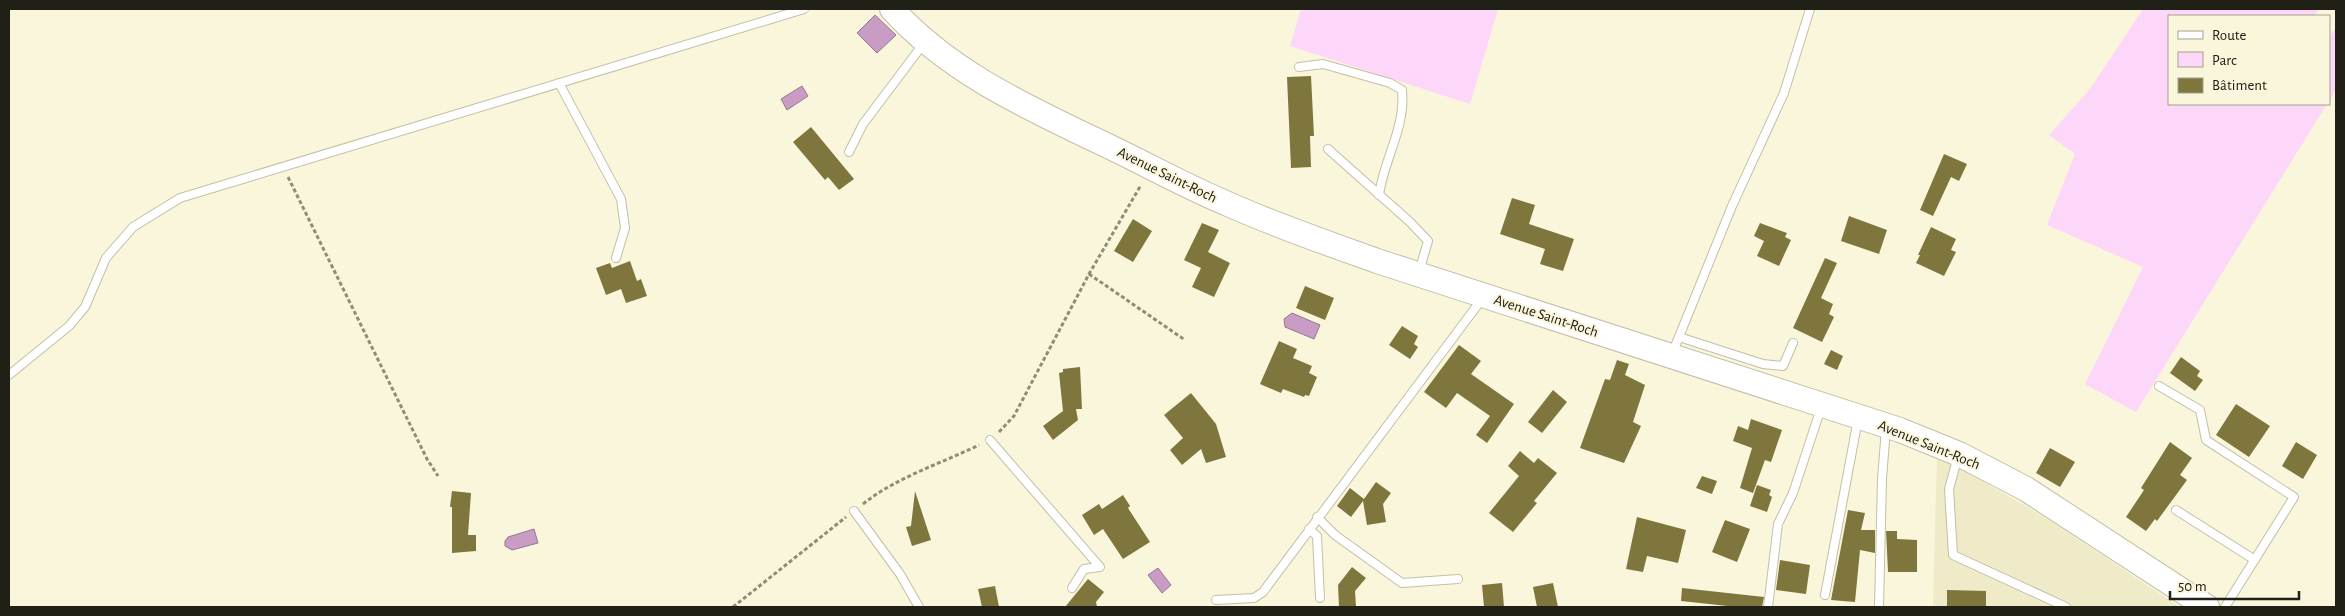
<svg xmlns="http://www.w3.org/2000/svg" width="2345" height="616" font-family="'Alegreya Sans',sans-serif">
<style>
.built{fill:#efeac8}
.green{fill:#fcd7f9}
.water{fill:#c99cc5;stroke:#977790}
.building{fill:#7f763e}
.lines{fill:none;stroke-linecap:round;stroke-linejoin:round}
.service-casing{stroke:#c3bfa6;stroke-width:10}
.primary-casing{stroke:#c3bfa6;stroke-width:26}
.path{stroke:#8f8c7a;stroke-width:3;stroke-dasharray:4 2.5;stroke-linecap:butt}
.service{stroke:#fff;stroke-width:8}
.primary{stroke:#fff;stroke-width:24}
.labels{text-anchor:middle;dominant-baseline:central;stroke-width:4;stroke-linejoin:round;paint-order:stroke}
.street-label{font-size:15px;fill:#212016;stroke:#faf6dc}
</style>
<rect width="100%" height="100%" fill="#faf6dc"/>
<path class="built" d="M 1937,455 L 2046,518 L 2180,607 L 1933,607 Z"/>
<g class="green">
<path d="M 1301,9 L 1498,9 L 1470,104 L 1290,46 Z"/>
<path d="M 2143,9 L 2319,9 L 2314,16 L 2169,16 L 2169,104 L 2327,104 L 2136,412 L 2085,384 L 2143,267 L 2047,225 L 2075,154 L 2049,135 L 2090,89 Z"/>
<path d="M 2336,28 L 2336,89 L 2329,102 L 2329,36 Z"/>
</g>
<g class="water">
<path d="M 875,15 L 896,35 L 877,53 L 857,33 Z"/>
<path d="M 802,86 L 808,96 L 787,110 L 781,99 Z"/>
<path d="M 1292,313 L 1320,325 L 1314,339 L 1285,327 L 1284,319 Z"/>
<path d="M 534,529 L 538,543 L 512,550 L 505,546 L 505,541 L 508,537 Z"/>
<path d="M 1158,568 L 1171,585 L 1162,593 L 1148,575 Z"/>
</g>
<g class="building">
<path d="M 1311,76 L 1314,136 L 1310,136 L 1311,167 L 1291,168 L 1287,77 Z"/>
<path d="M 811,127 L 854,179 L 839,190 L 828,177 L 825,180 L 793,142 Z"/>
<path d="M 1944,154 L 1967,164 L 1959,181 L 1951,177 L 1933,216 L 1920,210 Z"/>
<path d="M 1512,198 L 1535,205 L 1529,224 L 1574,239 L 1563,271 L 1540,264 L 1545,249 L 1500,234 Z"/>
<path d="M 1849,216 L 1887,230 L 1879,254 L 1841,241 Z"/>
<path d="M 1133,219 L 1152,231 L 1133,262 L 1114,251 Z"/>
<path d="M 1202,223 L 1219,230 L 1208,252 L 1230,263 L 1214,297 L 1192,287 L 1201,268 L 1184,260 Z"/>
<path d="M 1760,223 L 1787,233 L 1785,237 L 1791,240 L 1779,266 L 1757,256 L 1764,241 L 1754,236 Z"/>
<path d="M 1931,227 L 1956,239 L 1951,250 L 1956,252 L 1944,276 L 1916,263 L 1920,255 L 1918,255 Z"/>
<path d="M 1825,258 L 1837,263 L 1821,298 L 1833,304 L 1829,314 L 1834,317 L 1822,342 L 1793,328 Z"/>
<path d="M 630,261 L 637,281 L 641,279 L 647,296 L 626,303 L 621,289 L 606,295 L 596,268 L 610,263 L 612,268 Z"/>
<path d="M 1305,286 L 1334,298 L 1325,320 L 1296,308 Z"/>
<path d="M 1402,326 L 1418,336 L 1414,344 L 1418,347 L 1410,359 L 1389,345 Z"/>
<path d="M 1279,341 L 1297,349 L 1293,358 L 1312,366 L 1309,373 L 1317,377 L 1309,396 L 1305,395 L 1304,397 L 1283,389 L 1281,393 L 1260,384 Z"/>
<path d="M 1459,345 L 1481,361 L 1471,374 L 1514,404 L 1487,443 L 1476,435 L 1490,416 L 1457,393 L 1446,408 L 1424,392 Z"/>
<path d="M 1831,350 L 1843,356 L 1837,370 L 1824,364 Z"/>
<path d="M 2181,357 L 2200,371 L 2197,376 L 2203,380 L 2195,391 L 2170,373 Z"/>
<path d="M 1617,360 L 1629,364 L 1625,375 L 1645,385 L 1633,422 L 1641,426 L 1624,463 L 1580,448 L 1605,379 L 1610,380 Z"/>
<path d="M 1080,367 L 1082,409 L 1076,409 L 1078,420 L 1053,440 L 1043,426 L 1063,411 L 1059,373 L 1063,372 L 1063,369 Z"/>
<path d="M 1553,390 L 1567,402 L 1542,433 L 1528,422 Z"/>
<path d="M 1191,393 L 1216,424 L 1226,457 L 1206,463 L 1201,449 L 1182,465 L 1170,450 L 1183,438 L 1164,415 Z"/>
<path d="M 2236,404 L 2270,426 L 2249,457 L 2216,435 Z"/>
<path d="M 1751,419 L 1782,430 L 1771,462 L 1765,460 L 1753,493 L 1740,488 L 1752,448 L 1733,441 L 1738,426 L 1748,430 Z"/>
<path d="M 2170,442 L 2192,458 L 2180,475 L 2187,480 L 2157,521 L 2155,519 L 2146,531 L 2126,517 L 2144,490 L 2141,488 Z"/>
<path d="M 2296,442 L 2317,455 L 2303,479 L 2282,466 Z"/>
<path d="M 2050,448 L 2075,462 L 2060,487 L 2036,473 Z"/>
<path d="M 1520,451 L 1534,463 L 1538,458 L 1557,473 L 1534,501 L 1537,503 L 1513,532 L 1489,513 L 1519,476 L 1508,466 Z"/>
<path d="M 1702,476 L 1717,481 L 1712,494 L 1696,488 Z"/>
<path d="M 1376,482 L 1391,493 L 1383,504 L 1386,522 L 1367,525 L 1363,501 L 1351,517 L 1337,506 L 1350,488 L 1364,499 Z"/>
<path d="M 1757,485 L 1771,490 L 1769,495 L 1772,497 L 1767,512 L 1750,506 Z"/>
<path d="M 452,491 L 471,493 L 468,535 L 476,535 L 476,551 L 452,553 L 452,507 L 450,507 Z"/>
<path d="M 915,491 L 931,540 L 912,546 L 906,527 L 911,526 Z"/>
<path d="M 1123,495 L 1130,506 L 1128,508 L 1150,542 L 1123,559 L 1103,529 L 1094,535 L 1082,515 L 1099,504 L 1102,509 Z"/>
<path d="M 1848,510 L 1865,513 L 1861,530 L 1875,530 L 1875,553 L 1860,550 L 1855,602 L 1831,600 Z"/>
<path d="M 1637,517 L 1686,530 L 1678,563 L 1647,556 L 1643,572 L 1626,569 Z"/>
<path d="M 1725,520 L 1750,529 L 1737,562 L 1712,552 Z"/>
<path d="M 1886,531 L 1897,531 L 1897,539 L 1917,540 L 1917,572 L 1888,572 Z"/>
<path d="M 1780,560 L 1810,565 L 1806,594 L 1776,590 Z"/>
<path d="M 1352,567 L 1366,578 L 1355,591 L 1356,607 L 1339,607 L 1338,585 Z"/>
<path d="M 1088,579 L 1104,592 L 1096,602 L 1097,607 L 1065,607 Z"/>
<path d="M 1502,583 L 1504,607 L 1484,607 L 1482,585 Z"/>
<path d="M 1553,583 L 1558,607 L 1537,607 L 1533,587 Z"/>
<path d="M 995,586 L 999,607 L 982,607 L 978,589 Z"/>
<path d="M 1682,588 L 1764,597 L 1762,607 L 1737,607 L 1681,601 Z"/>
<path d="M 1947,590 L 1986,591 L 1986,607 L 1947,607 Z"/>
</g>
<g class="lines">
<defs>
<g id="service">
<path d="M 1299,67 L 1323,64 L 1390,83 L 1402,90 C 1406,127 1384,159 1379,195"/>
<path d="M 559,83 L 621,199 L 625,228 L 616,258"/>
<path d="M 1328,149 L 1410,222 L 1428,241 L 1419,272"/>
<path d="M 849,152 L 863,124 L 924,43"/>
<path d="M 1679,337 L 1763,364 L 1783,366 L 1793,343"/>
<path d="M 1672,354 L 1732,206 L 1784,93 L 1810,9"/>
<path d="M 9,375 L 69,326 L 85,307 L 106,258 L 133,227 L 180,198 L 804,9"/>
<path d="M 2159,386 L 2200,410 L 2206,440 L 2294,497 L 2225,607"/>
<path d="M 990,440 L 1100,567 L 1084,569 L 1072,588"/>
<path d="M 1958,456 L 1949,489 L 1953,555 L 2066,607"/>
<path d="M 2176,510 L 2255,560"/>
<path d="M 854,511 L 900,574 L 919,607"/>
<path d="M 1317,517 L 1335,535 L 1402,583 L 1458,579"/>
<path d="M 1309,529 L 1317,536 L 1320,598"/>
<path d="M 1825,595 L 1858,419"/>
<path d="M 1216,600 L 1254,598 L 1263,592 L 1482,299"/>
<path d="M 1768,607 L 1778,524 L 1793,493 L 1821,408"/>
<path d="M 1879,607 L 1882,479 L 1886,428"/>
</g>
<path id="primary" d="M 892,9 C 951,74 1031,109 1108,146 C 1148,165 1187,187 1228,204 C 1277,226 1327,243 1377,261 L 1900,430 L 1959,454 L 2026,489 L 2207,607"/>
</defs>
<use href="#service" class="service-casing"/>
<use href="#primary" class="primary-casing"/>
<g class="path">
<path d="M 288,177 L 427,459 L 438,476"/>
<path d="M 1089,274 L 1185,340"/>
<path d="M 999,432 L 1014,416 L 1089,274 L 1141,185"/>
<path d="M 863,504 C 897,477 940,464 979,445"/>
<path d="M 733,607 L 846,517"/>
</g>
<use href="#service" class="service"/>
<use href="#primary" class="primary"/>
</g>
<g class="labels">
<g class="street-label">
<text transform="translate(1167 175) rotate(26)">Avenue Saint-Roch</text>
<text transform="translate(1546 316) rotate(18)">Avenue Saint-Roch</text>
<text transform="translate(1929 445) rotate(22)">Avenue Saint-Roch</text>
</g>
</g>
<rect width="2345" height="616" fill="none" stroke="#212016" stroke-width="20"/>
<rect x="2168" y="15" width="162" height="90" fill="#faf6dc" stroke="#a3a08d"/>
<rect x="2178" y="31" width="25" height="8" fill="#ffffff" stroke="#a3a08d"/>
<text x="2212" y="40" font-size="15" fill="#212016">Route</text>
<rect x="2178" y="52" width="25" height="15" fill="#fcd7f9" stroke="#a3a08d"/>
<text x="2212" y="65" font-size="15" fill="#212016">Parc</text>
<rect x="2178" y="78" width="25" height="15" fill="#7f763e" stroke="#a3a08d"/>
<text x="2212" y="90" font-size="15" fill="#212016">Bâtiment</text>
<path d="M2170 591v8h129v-8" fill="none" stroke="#212016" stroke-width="2.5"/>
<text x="2178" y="591" font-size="15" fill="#212016" stroke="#faf6dc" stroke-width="4" paint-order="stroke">50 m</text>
</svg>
